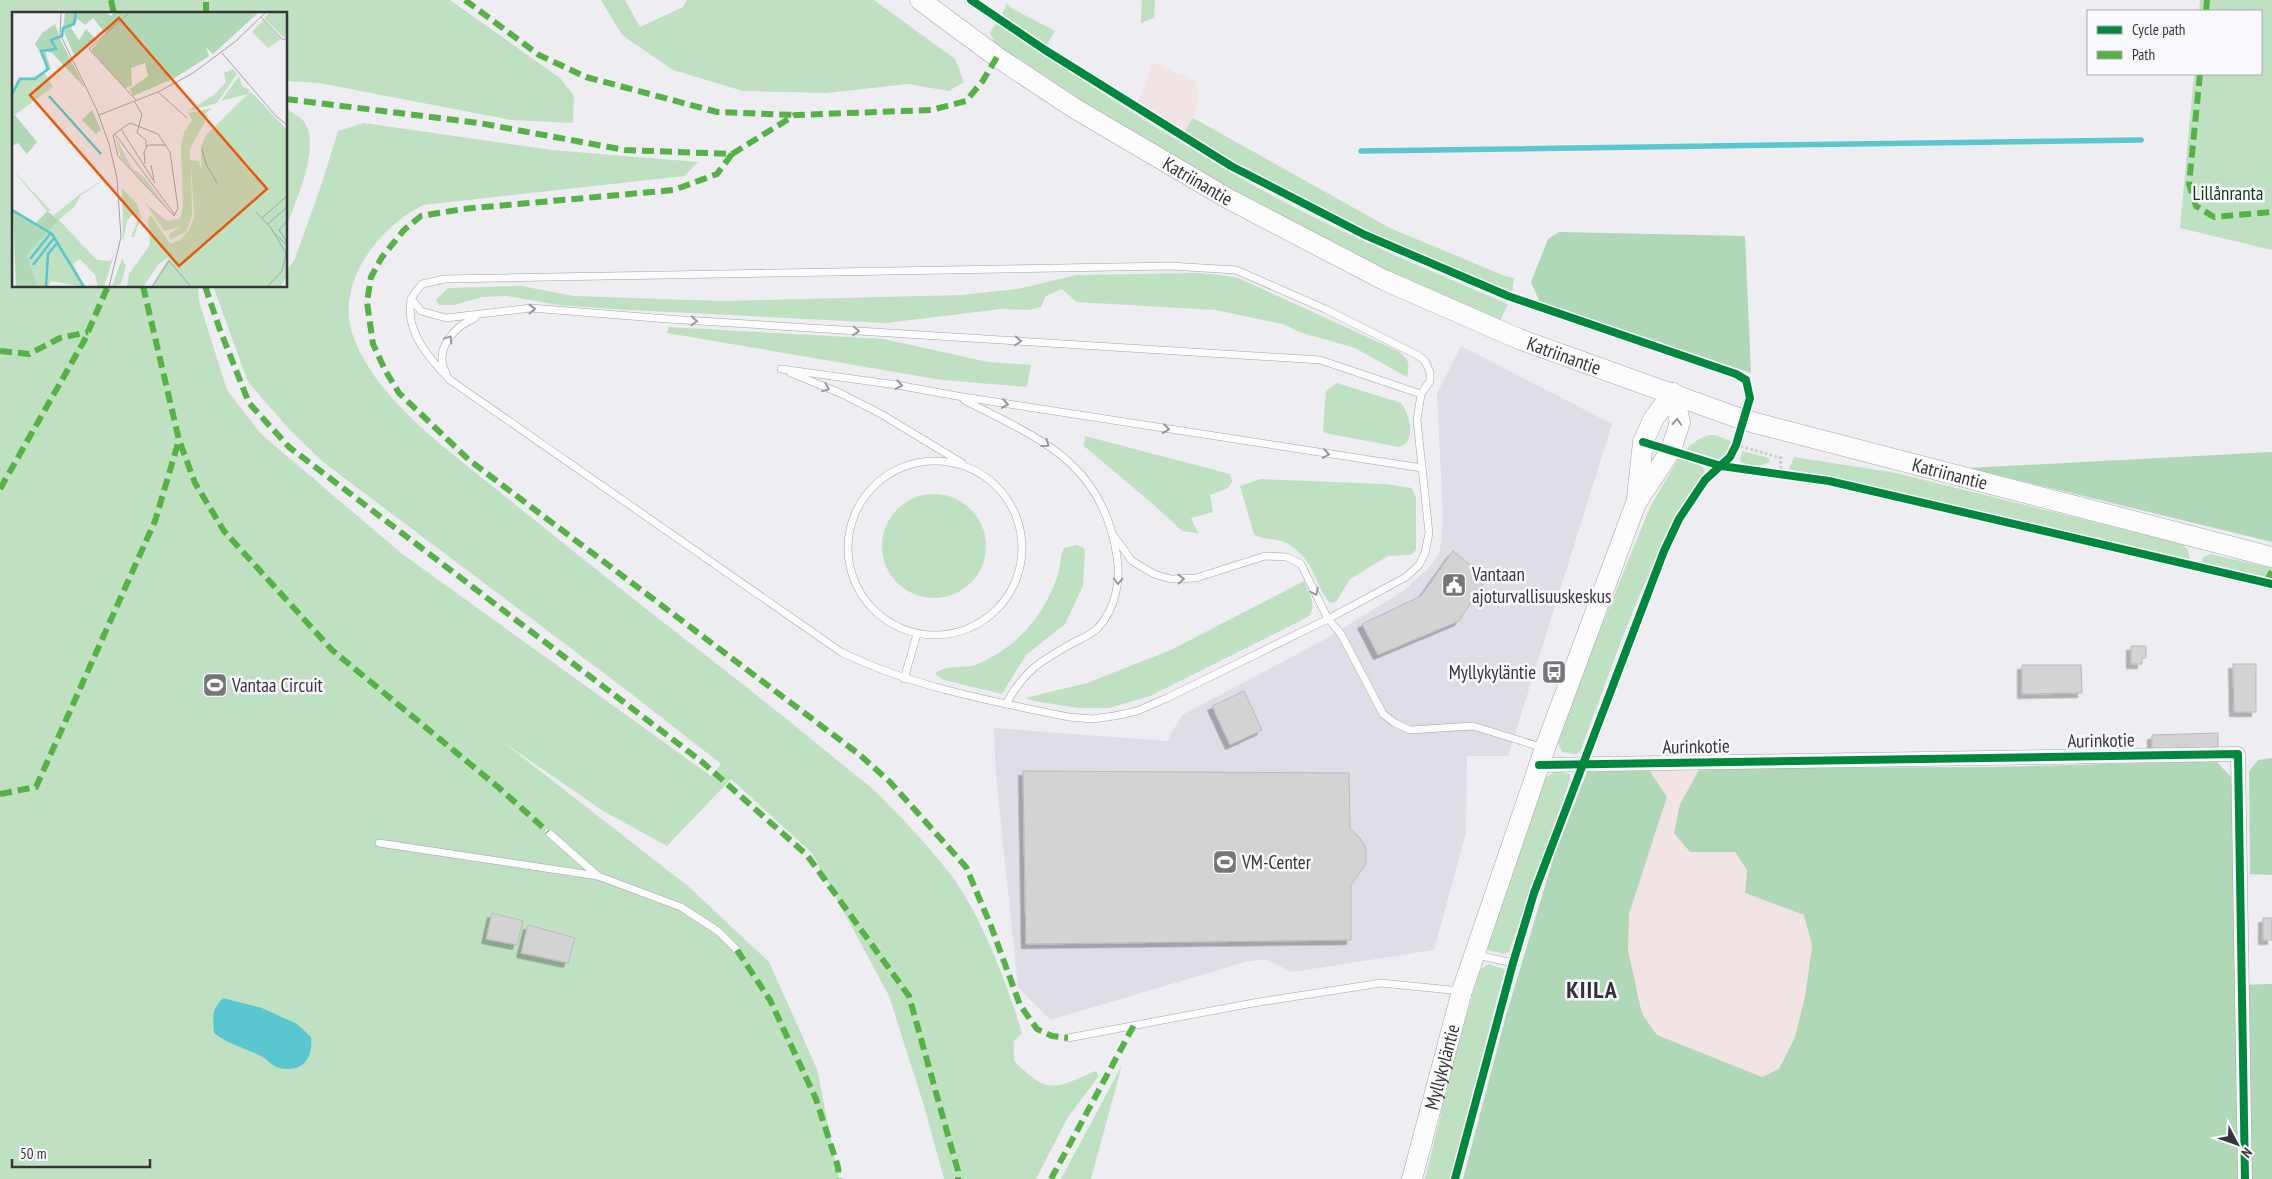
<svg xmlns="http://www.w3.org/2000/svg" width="2272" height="1179" font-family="'PT Sans Narrow',sans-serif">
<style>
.built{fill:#dfdde6}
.industrial{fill:#f2e3e5}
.green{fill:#bfe1c2}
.forest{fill:#b1d8b6}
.water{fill:#5ac6cf}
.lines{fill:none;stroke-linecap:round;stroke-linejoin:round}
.stream{stroke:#5ac6cf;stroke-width:5.5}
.building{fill:#d4d3d4;stroke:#bbb9bb;filter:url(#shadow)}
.lane-casing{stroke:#a3a2a5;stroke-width:8}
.street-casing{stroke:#a3a2a5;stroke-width:15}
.secondary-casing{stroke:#a3a2a5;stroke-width:21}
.path{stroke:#cdcdcd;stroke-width:3;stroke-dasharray:2.5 2.5;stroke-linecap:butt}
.lane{stroke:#fcfcfd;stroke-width:7}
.street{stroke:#fcfcfd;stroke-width:14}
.secondary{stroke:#fcfcfd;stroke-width:20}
.quiet{stroke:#56b246;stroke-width:6;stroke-dasharray:12 6;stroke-linecap:butt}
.cycleway-casing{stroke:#faf9fe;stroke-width:11}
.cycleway{stroke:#00873e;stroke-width:8}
.oneway{stroke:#99989a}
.labels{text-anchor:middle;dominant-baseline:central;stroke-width:5;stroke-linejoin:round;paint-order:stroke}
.street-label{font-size:19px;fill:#363537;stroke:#faf9fe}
.park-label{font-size:19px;fill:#0a3e14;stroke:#faf9fe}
.poi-label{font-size:19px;fill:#363537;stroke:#faf9fe;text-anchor:start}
.district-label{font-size:24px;font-weight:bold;letter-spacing:1px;fill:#343237;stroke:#faf9fe}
.inset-river{fill:none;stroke:#5ac6cf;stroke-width:2.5}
.inset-road{fill:none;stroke:#a4a3a7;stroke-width:1}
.view{fill:#e8590c;fill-opacity:0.15;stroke:#e8590c;stroke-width:2.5}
.inset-edge{fill:none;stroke:#363537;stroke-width:2.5}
</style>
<defs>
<filter id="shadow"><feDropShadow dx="-4.5" dy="4.5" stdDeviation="0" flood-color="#0004"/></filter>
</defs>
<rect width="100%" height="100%" fill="#eeedf1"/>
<path class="built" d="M 1461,346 L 1612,424 L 1508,756 L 1467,756 L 1466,833 L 1434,950 L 1292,972 L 1265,959 L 1245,962 L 1050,1020 L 1018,987 L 996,776 L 994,728 L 1167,741 L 1182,715 L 1320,642 L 1403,591 L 1430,567 L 1440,551 L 1443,519 L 1437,393 Z"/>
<g class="industrial">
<path d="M 1157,64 L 1195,81 L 1199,97 L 1193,118 L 1184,132 L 1138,103 L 1152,65 Z"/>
<path d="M 1649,770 L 1698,771 L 1680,804 L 1716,852 L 1735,852 L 1747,870 L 1745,893 L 1805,915 L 1812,946 L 1805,997 L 1795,1037 L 1779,1069 L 1762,1077 L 1657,1035 L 1642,1014 L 1628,950 L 1629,914 L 1667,797 Z"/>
</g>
<g class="green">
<path d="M 0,0 L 450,0 L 560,78 L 574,96 L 573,123 L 511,120 L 319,83 L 286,81 L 286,14 L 14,14 L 14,286 L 198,286 L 199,301 L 227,390 L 261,434 L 401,553 L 711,776 L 721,764 L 629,692 L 323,462 L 289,429 L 248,382 L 213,286 L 286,286 L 286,272 L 295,259 L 322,183 L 338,131 L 364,123 L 552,150 L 698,162 L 685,176 L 423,205 C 376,229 332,287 355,341 C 380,403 451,452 501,493 C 580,557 660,620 740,682 C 775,710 809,737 843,765 C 856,776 871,786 883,799 C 905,821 928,846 948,871 C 980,912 1007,983 1022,1033 L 1014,1041 L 1014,1061 C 1049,1095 1053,1089 1096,1071 L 1099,1076 L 1068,1117 L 1036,1179 L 944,1179 L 924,1106 L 889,996 L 812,853 L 731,779 L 667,846 L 603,811 L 503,742 L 689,887 L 769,962 L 817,1069 L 839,1179 L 0,1179 Z"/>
<path d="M 601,0 L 625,0 L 640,27 L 683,7 L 687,0 L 874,0 L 955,59 L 964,82 L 949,91 L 908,84 L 826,93 L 743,91 L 673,70 L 622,35 Z"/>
<path d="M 1142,0 L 1155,0 L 1154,18 L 1141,23 Z"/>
<path d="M 2200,0 L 2272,0 L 2272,250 L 2180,228 L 2194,74 L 2261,74 L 2261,11 L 2199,11 Z"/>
<path d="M 1007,3 L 1011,8 L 1055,31 L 1046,46 L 1003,20 L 1002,14 Z"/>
<path d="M 996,23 C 1079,79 1164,134 1251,184 C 1333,230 1421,267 1508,304 L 1500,321 L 1443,298 L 1274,215 L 1058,87 L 995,44 L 990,33 Z"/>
<path d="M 286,109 C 292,113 301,117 305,123 C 321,148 295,201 286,229 Z"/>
<path d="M 1193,118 L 1390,228 L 1505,276 L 1514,278 L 1512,295 C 1420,256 1329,217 1242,169 C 1222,158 1203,144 1184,132 Z"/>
<path d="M 1195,273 L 1221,275 L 1238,278 L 1398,351 C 1409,359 1410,363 1407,377 L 1355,348 L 1299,332 L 1283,324 L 1215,310 L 1077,302 L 1062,289 L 1046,296 L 1041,307 L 1030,310 L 1001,309 L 886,323 L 611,309 L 559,305 L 507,296 L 482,297 L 454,305 L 439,305 L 436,300 L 448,288 L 521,286 L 574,296 L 722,301 L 962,295 L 1017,289 L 1077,275 Z"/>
<path d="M 669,327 L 884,339 L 988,362 L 1031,365 L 1027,387 L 942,380 L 667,333 Z"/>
<path d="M 1337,383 L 1401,403 C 1410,414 1417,442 1399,447 L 1325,433 L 1323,430 L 1326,391 Z"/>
<path d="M 1709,435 L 1715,435 L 1731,441 L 1726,454 L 1718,459 L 1686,449 L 1699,439 Z"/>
<path d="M 1085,436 L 1230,474 L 1232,482 L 1228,488 L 1210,495 L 1213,512 L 1191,518 L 1198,533 L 1182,531 L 1154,505 L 1084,446 Z"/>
<path d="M 1742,451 L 1769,458 L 1770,462 C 1760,467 1749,467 1740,461 Z"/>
<path d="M 1680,456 L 1697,463 L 1705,470 L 1703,475 C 1646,559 1616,658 1580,752 L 1576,754 L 1562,752 L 1558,743 L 1558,733 L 1651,505 Z"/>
<path d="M 1794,457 L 1896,473 L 2182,544 L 2188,550 L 2190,558 L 2187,560 L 1789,469 Z"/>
<path d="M 1260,479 L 1385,484 L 1412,488 L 1416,498 L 1416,550 L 1411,555 L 1388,556 L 1350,579 L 1336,602 L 1330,603 C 1314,584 1316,563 1290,545 C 1279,537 1262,541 1254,534 L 1240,486 Z"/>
<circle cx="934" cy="546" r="52"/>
<path d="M 1076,545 L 1084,548 L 1085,551 L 1083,586 L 1065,624 L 1026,655 L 1002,694 L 944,680 L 935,674 C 944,664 962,669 975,665 C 1015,650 1046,614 1058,574 C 1061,565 1060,556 1064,548 Z"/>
<path d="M 2210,554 L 2272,568 L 2272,579 L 2203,563 L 2202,558 Z"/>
<path d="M 1304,581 C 1309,593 1319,609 1306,618 L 1150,696 L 1109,708 L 1079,708 L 1034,701 L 1025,698 L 1087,683 L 1171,650 Z"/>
<path d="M 1557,771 L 1570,774 L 1570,780 L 1509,952 L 1504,954 L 1488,950 L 1486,944 L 1544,778 Z"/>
<path d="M 1488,964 L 1505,969 L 1450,1179 L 1425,1179 L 1458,1044 L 1480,970 Z"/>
<path d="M 1122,1065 L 1091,1179 L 1061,1179 Z"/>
</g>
<g class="forest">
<path d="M 1559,232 L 1745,236 L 1751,373 L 1541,305 L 1531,282 L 1548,239 Z"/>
<path d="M 2272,452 L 2272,542 L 1968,468 Z"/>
<path d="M 2272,758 L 2272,875 L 2250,874 L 2249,771 L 2258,760 Z"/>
<path d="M 2216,761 L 2234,780 L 2237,985 L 2272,984 L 2272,1179 L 1463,1179 L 1505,1019 L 1554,856 L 1587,772 L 1649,770 L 1667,797 L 1629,914 L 1628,950 L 1642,1014 L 1657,1035 L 1762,1077 L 1779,1069 L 1795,1037 L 1805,997 L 1812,946 L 1804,915 L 1745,893 L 1747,870 L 1735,852 L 1690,852 L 1674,833 L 1680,804 L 1700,768 L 1992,767 Z"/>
</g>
<path class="water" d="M 223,998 L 262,1008 L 297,1024 L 311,1037 C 313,1059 303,1073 279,1068 C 272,1066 266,1058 259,1055 C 244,1048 228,1044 214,1033 C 213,1016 211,1011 223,998 Z"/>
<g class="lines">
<path class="stream" d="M 1361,151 L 2141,140"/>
</g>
<g class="building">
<path d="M 1453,551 L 1487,578 L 1459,621 L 1378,655 L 1362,624 L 1421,596 Z"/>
<path d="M 2131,646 L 2146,646 L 2146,658 L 2142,658 L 2142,664 L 2131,664 Z"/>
<path d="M 2233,664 L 2256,664 L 2256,712 L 2234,712 Z"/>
<path d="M 2022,665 L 2081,665 L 2082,693 L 2022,694 Z"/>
<path d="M 1244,691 L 1262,730 L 1230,745 L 1212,706 Z"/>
<path d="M 2218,733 L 2218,747 L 2152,749 L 2152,735 Z"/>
<path d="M 1023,771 L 1349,773 L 1350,829 L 1360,838 L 1366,848 L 1366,864 L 1351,885 L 1351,940 L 1026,944 Z"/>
<path d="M 492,913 L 523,921 L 517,945 L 486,939 Z"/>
<rect x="2263" y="918" width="9" height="22"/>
<path d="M 528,925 L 575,938 L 568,963 L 521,953 Z"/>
</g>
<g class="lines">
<defs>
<g id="lane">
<path d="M 1170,266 L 1236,270 L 1325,309 L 1419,356 L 1425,361 L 1430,372 L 1430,381 L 1421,394 L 1417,420 L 1429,533 L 1425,553 L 1419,565 L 1406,577 L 1328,619 L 1167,698 L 1137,711 L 1114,716 L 1092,719 L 1069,717 C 991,701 913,687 841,652 L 450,380 C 430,359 405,332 411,301 C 412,295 418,289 422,284 L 445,279 Z"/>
<path d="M 411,299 L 421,311 L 446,318 L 531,308 L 668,319 L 1320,360 L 1421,394"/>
<path d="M 781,369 L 897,385 L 957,396 L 1422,468"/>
<path d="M 446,373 C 433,349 455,326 475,318"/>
<path d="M 791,373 L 840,393 L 881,414 L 962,463"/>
<path d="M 964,400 C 1040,439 1103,462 1117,557 C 1121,582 1115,609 1098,628 C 1091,635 1080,639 1071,644 C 1039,662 1024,671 1006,704"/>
<circle cx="935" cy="548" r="87"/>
<path d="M 1114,536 L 1132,561 L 1154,574 L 1171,579 L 1196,578 L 1265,556 L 1287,557 L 1301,564 L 1328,619 L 1341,634 L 1383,714 L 1395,723 L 1410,730 L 1473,726 L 1544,748"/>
<path d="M 904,679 L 917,634"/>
<path d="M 548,832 L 598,876"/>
<path d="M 379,843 L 598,876 L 681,907 L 718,931 L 737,950"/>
<path d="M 1477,955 L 1513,963"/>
<path d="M 1068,1038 L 1253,1003 L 1381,983 L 1461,991"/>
</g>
<path id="street" d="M 1539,765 L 2238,754 L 2245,1179"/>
<g id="secondary">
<path id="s1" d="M 920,0 L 997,57 L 1074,108 L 1227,198 L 1384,280 L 1519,339 L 1744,420 L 2272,557"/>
<path d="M 1637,498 L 1643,442 L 1654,418 L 1673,393"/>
<path id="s2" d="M 1412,1179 L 1462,991 L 1545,748 L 1636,503 L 1671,450 L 1680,422 L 1673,393"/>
</g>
</defs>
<use href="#lane" class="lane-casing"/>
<use href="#street" class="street-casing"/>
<use href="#secondary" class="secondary-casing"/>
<path class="path" d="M 1736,445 L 1781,458 L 1780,473"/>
<use href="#lane" class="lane"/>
<use href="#street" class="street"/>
<use href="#secondary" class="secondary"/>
<g class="quiet">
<path d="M 111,0 L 114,14"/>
<path d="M 465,0 L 539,55 L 586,77 L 717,112 L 795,115"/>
<path d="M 2206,11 L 2207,0"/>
<path d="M 206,14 L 206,0"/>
<path d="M 2200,74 L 2189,184 L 2196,206 L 2214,217 L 2272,212"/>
<path d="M 286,99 L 479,123 L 625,150 L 732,154 L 795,115 L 931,110 L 966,101 L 982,82 L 997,57"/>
<path d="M 732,154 L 717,174 L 674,190 L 463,209 L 421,216 L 404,230 L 382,257 L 371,277 L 367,302 L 373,344 L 385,370 L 399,393 L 469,460 L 860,755 L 890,782 L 966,867 L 991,926 L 1020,1005 L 1037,1029 L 1052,1036 L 1068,1038"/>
<path d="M 143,286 L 179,440 L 195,483 L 224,531 L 332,650 L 498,787 L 548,832"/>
<path d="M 205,286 L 220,330 L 249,403 L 289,447 L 701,761 L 807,855 L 909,996 L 958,1171 L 958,1179"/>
<path d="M 0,351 L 29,354 L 60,338 L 88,332"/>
<path d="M 0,489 L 84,341 L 108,286"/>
<path d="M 2266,582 L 2272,571"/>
<path d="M 0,794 L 36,787 L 155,521 L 179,440"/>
<path d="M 737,950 L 770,1000 L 816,1099 L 838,1167 L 839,1179"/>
<path d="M 1051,1179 L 1134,1025"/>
</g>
<defs>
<g id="cycleway">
<path d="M 971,0 L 1045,50 L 1231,166 L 1365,235 L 1508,296 L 1736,374 L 1746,380 L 1750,398 L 1736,445 L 1730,457 L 1705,480 L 1679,519 L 1664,551 L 1534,893 L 1513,963 L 1455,1179"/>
<path d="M 1643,442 L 1721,466 L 1829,481 L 2272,584"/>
<path d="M 1539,765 L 2238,754 L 2245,1179"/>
</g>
</defs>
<use href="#cycleway" class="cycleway-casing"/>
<use href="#cycleway" class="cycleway"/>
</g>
<defs><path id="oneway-chevron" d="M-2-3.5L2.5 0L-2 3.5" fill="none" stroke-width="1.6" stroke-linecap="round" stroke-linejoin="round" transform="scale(1.25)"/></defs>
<g class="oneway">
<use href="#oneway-chevron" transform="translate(532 309)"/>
<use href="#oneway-chevron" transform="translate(694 321) rotate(4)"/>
<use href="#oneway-chevron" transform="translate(856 331) rotate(4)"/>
<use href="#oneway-chevron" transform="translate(449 339) rotate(-56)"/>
<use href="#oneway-chevron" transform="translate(1018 341) rotate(4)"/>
<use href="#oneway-chevron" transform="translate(899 385) rotate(10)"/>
<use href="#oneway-chevron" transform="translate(826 388) rotate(22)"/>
<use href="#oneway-chevron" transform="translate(1005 404) rotate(9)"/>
<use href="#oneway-chevron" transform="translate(1677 422) rotate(-87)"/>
<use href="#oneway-chevron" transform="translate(1166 429) rotate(9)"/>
<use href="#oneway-chevron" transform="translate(1046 444) rotate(36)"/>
<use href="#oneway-chevron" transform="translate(1326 454) rotate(9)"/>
<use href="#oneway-chevron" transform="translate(1181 579) rotate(-3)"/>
<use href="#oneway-chevron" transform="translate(1118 581) rotate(93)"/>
<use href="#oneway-chevron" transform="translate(1315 592) rotate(64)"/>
</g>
<defs>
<symbol id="civic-square" viewBox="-11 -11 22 22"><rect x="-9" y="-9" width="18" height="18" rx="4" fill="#767578" stroke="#faf9fe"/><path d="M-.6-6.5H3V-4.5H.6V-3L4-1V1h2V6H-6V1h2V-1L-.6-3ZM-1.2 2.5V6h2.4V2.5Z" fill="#fff"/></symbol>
<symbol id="bus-square" viewBox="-11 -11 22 22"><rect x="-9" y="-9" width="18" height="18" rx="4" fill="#767578" stroke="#faf9fe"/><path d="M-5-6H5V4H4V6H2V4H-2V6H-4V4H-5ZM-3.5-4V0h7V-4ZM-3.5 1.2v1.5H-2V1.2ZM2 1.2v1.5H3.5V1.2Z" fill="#fff"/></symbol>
<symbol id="stadium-square" viewBox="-11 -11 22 22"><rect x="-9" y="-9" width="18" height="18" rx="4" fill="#767578" stroke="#faf9fe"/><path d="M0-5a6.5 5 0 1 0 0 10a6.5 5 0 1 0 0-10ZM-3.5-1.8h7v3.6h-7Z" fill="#fff"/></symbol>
</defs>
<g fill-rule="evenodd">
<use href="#civic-square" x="1440" y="571" width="28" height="28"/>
<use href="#bus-square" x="1540" y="658" width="28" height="28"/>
<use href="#stadium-square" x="201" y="671" width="28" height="28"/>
<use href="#stadium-square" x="1211" y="848" width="28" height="28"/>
</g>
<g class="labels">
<g class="street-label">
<text stroke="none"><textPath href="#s1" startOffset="332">Katriinantie</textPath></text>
<text stroke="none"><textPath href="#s1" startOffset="738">Katriinantie</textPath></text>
<text stroke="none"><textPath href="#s1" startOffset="1142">Katriinantie</textPath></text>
<text transform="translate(2101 740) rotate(-1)">Aurinkotie</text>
<text transform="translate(1696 746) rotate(-1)">Aurinkotie</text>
<text stroke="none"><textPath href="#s2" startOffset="116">Myllykyläntie</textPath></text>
</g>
<g class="park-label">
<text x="2228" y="193">Lillånranta</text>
</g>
<g class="poi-label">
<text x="1472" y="574">Vantaan<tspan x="1472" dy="22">ajoturvallisuuskeskus</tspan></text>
<text x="1536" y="672" text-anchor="end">Myllykyläntie</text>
<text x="232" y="685">Vantaa Circuit</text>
<text x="1242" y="862">VM-Center</text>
</g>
<g class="district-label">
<text x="1592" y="989">KIILA</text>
</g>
</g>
<g transform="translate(12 12)">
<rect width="275" height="275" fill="#eeedf1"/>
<path d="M 258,0 L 275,0 L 275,24 L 272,26 L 252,6 ZM 251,8 L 269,27 L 256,36 L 240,20 ZM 221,57 L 225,62 L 205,91 L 174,100 L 202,83 L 214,70 L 212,61 ZM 32,59 L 41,75 L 0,105 L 0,79 L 7,65 L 21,65 ZM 227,64 L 230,74 L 238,78 L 236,82 L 239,80 L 249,90 L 275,118 L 275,265 L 268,275 L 139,275 L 157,245 L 146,253 L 131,275 L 115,275 L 117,262 L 138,233 L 136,207 L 139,203 L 158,232 L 175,225 L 169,227 L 176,219 L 182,206 L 179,150 L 180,204 L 174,220 L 158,228 L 157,222 L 169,215 L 152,219 L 133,191 L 155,209 L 168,207 L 171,194 L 169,136 L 172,120 L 180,108 L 176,101 L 200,96 L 194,101 L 196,104 L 178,137 L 178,148 L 187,149 L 189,158 L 189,134 L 194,123 L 236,82 L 209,89 ZM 103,124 L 119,155 L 133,166 L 156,197 L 109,146 ZM 0,157 L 39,199 L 35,199 ZM 94,167 L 68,184 L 63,194 L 47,208 L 85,248 L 99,249 L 104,236 L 92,275 L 86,275 L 83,263 L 68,247 L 61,252 L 73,275 L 39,269 L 36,275 L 26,275 L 15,243 L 47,208 L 42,203 L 68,182 ZM 110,176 L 125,192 L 129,205 L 122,225 L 119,225 L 127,204 L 120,203 L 115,209 L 111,230 ZM 110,246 L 114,254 L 109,272 L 100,275 Z" fill="#bfe1c2"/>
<path d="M 53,0 L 93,0 L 99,4 L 102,0 L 247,0 L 201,42 L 194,35 L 197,44 L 191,48 L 161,67 L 121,84 L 118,77 L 136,64 L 133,51 L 119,56 L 120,74 L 113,76 L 79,38 L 94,22 L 81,6 L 73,13 L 66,7 L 59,16 L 67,28 L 74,17 L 85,28 L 62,43 L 51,18 ZM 43,12 L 49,29 L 73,76 L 40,41 L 33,39 L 39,57 L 32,59 L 35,54 L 23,32 L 30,21 ZM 80,98 L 89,118 L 84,122 L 70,108 ZM 3,103 L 25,130 L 15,142 L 6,131 L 0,134 L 0,105 ZM 1,197 L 24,211 L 35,199 L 47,208 L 15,243 L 26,275 L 4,275 Z" fill="#b1d8b6"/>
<path class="inset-river" d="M 0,82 L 8,67 L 23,67 L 36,57 L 29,39 L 44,37 L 39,28 L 50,24 L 51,16 L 62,12 L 64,0M 37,84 L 89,142M 0,198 L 40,222 L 72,275M 18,247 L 38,222M 21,253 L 42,226M 34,275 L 36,242 L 46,230"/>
<path class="inset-road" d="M 49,0 L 48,22 L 84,96 L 97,132 L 105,166 L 109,225 L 97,275M 118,0 L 77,37 L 124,88M 249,5 L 271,28 L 275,26M 210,41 L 264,104 L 275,113M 146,80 L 175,106M 122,89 L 130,102 L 125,121 L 134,128 L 134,135M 87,103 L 146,80 L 181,61 L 224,29 L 254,0M 118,111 L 146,122 L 158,140 L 166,196 L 162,204 L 106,144 L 101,123 ZM 109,117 L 143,171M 103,122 L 163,203M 190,137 L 194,152 L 205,171M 133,152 L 132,140 L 136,133 L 154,133M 139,153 L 142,168M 244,200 L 259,216 L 274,241 L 270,259 L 255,275M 250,206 L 275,184M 275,209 L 267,218 L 275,230M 256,212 L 275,195M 262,221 L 275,233M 140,275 L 157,249 L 179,275"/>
<path class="view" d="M 107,6 L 255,177 L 167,254 L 18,83 Z"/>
<rect width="275" height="275" class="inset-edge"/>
</g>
<rect x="2087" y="10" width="175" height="65" fill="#faf9fe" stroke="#acabae"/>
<rect x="2097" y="26" width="25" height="8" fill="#00873e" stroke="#acabae"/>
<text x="2132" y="35" font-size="15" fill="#363537">Cycle path</text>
<rect x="2097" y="51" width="25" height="8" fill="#56b246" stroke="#acabae"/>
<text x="2132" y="60" font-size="15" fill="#363537">Path</text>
<g transform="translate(2237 1144) rotate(131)" stroke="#faf9fe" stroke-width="4" paint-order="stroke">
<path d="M0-4L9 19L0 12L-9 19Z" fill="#363537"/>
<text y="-8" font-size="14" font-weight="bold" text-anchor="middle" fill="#363537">N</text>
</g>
<path d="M12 1159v8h138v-8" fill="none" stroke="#363537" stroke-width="2.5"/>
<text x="20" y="1159" font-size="15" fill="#363537" stroke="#faf9fe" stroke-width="4" paint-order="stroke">50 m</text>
</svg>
